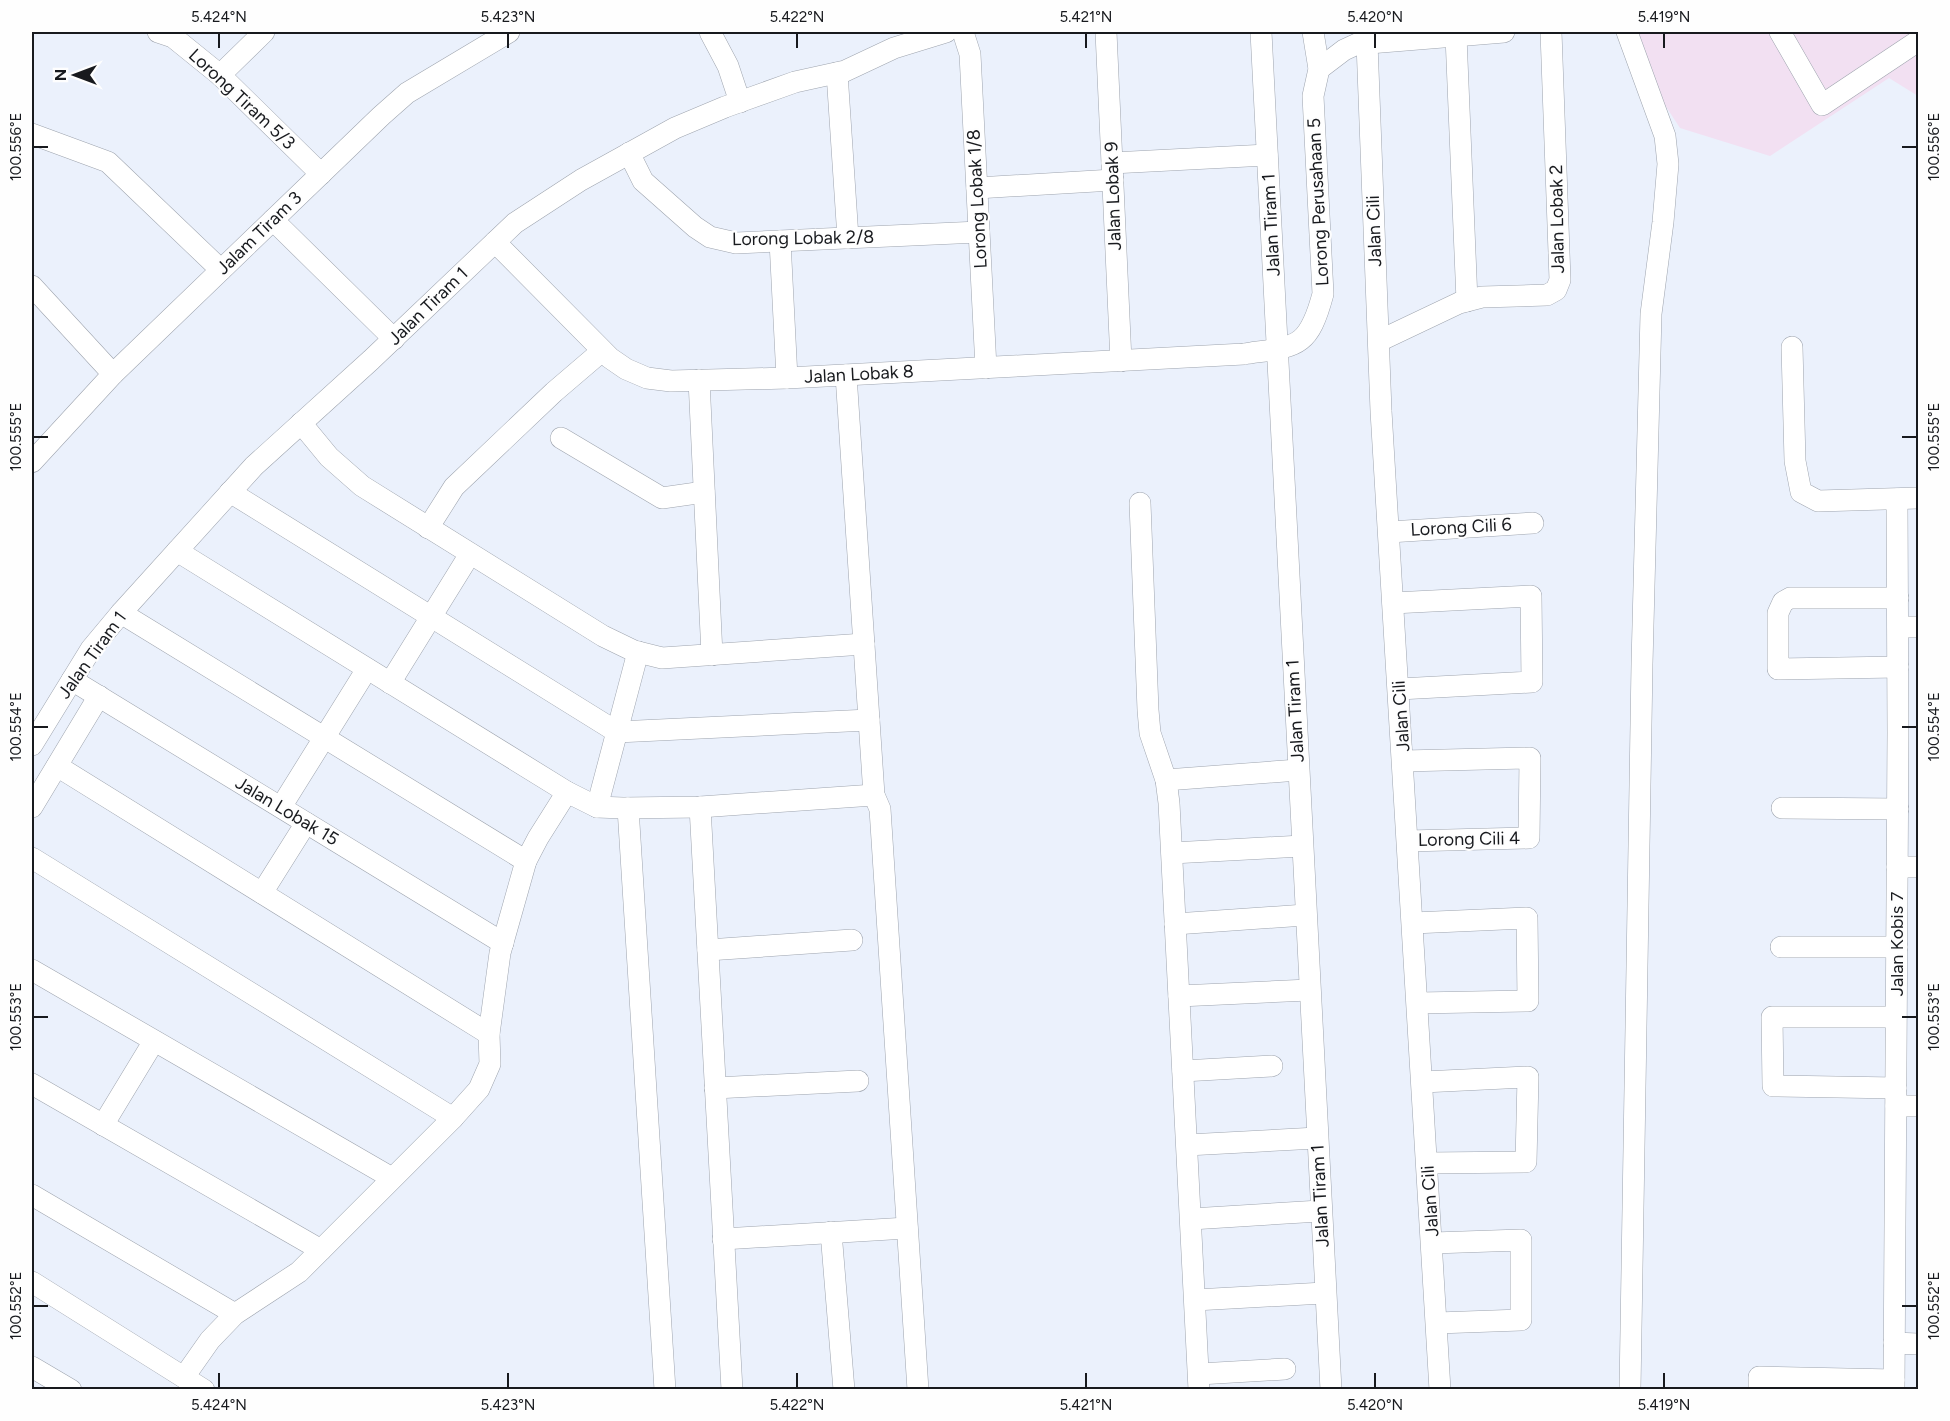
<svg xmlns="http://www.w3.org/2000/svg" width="1950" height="1421" font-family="Figtree,sans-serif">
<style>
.industrial{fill:#f2e0f2}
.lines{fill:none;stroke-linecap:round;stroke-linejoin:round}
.minor-casing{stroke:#9ea4ae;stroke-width:22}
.minor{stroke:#fff;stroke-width:21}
.ticks{fill:none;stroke:#181a1e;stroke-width:2}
.labels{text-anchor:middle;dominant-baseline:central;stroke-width:4.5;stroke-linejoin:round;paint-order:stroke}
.street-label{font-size:18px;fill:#181a1e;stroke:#fefefe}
.neatline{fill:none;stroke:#181a1e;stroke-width:2}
.ticks-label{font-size:15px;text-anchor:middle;fill:#181a1e}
</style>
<rect width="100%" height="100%" fill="#ebf1fc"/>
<path class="industrial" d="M 1617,32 L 1918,32 L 1918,96 L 1889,78 L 1770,156 L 1680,128 Z"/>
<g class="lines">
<defs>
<g id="minor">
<path d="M 158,32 L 173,37 L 220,75 L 321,174"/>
<path d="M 710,32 L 728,66 L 740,102"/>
<path d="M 963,32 L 970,54 L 986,368"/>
<path d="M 1106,32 L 1121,361"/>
<path d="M 1261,32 L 1331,1390"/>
<path d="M 1627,32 L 1665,136 L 1668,164 L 1663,222 L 1651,314 L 1642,664 L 1630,1390"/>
<path d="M 1780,32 L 1822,105 L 1918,41"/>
<path d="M 1456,36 L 1467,301"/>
<path d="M 1367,43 L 1381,411 L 1440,1390"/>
<path d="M 1319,69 L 1344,50 L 1357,44 L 1504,32"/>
<path d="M 837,73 L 848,238"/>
<path d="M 220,75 L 264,32"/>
<path d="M 32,134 L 108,162 L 221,270"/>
<path d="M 629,153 L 643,181 L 695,227 L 710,237 L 736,243 L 979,232"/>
<path d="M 1112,163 L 1267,155"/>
<path d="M 977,188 L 1113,180"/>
<path d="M 273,220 L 394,339"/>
<path d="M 780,241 L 787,378"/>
<path d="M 495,242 L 610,358 L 626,369 L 647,378 L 671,381 L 787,378 L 1244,354 C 1296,346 1308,350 1323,294 L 1313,96 L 1319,69 L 1313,32"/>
<path d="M 32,286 L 113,374"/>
<path d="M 1379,341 L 1459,303 L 1482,297 L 1547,295 L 1556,290 L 1560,280 L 1551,32"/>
<path d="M 1792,347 L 1795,461 L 1801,492 L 1818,501 L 1918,498"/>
<path d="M 846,375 L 874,795 L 880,809 L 918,1390"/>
<path d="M 699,380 L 712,655"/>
<path d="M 301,423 L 329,457 L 362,486 L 603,636 L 634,651 L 662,658 L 864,644"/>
<path d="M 561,438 L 662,498 L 704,492"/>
<path d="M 32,462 L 113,374 L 381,116 L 407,93 L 509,32"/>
<path d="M 230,492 L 617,732 L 869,720"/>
<path d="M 1140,503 L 1148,710 L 1150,733 L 1166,780 L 1169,803 L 1199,1390"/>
<path d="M 428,528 L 454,487 L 554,392 L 602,351"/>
<path d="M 1389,532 L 1533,523"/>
<path d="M 177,551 L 567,792 L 597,807 L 623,808 L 700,807 L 874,795"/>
<path d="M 1898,598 L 1790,598 L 1783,602 L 1778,613 L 1778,669 L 1898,667"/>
<path d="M 1393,603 L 1531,596 L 1532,682 L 1399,689"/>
<path d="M 121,613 L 526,861"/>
<path d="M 1898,627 L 1918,627"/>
<path d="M 72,680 L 503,943"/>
<path d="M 390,683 L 470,554"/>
<path d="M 32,745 L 91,649 L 121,613 L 254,466 L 371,360 L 515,223 L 581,180 L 675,128 L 725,107 L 795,82 L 845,71 L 894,48 L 946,32"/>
<path d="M 1404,761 L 1530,758 L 1529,838 L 1408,841"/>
<path d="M 57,766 L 489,1034"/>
<path d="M 1166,780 L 1298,770"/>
<path d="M 32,807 L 99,696"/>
<path d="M 281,807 L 367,669"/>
<path d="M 597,807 L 638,652"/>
<path d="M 700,807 L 732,1390"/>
<path d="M 628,808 L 665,1390"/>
<path d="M 1782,808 L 1898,809"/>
<path d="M 1172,853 L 1302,846"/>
<path d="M 32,858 L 453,1118"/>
<path d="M 1897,867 L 1918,867"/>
<path d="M 262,893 L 306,823"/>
<path d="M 1413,923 L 1527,918 L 1528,1001 L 1418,1003"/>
<path d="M 1175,924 L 1305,915"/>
<path d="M 1781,947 L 1897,947"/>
<path d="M 708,950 L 852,940"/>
<path d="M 32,970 L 392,1178"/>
<path d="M 1179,996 L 1309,990"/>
<path d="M 1183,1071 L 1272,1066"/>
<path d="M 1423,1082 L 1528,1077 L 1526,1162 L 1428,1163"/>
<path d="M 32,1084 L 321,1250"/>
<path d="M 715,1088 L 858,1081"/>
<path d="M 1896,1088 L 1773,1086 L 1772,1017 L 1896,1017"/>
<path d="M 1896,1106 L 1918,1106"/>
<path d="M 103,1125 L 154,1041"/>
<path d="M 1187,1145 L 1317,1138"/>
<path d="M 32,1195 L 235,1314"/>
<path d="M 1191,1219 L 1320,1211"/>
<path d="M 831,1232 L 844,1390"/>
<path d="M 723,1239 L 907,1228"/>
<path d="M 1433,1243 L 1521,1240 L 1521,1320 L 1437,1323"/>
<path d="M 32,1282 L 204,1390"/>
<path d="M 1195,1300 L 1324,1293"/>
<path d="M 1894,1343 L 1918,1344"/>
<path d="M 32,1367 L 71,1390"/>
<path d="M 1199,1374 L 1285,1369"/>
<path d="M 184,1377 L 210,1340 L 235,1314 L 299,1272 L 453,1118 L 479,1089 L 490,1064 L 489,1034 L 500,953 L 526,861 L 538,838 L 567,792"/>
<path d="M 1759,1390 L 1759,1377 L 1894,1380"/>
<path d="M 1894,1390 L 1898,732 L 1897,499"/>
</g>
</defs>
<use href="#minor" class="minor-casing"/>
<use href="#minor" class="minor"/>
</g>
<path class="ticks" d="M 219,33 L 219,48M 508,33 L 508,48M 797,33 L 797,48M 1086,33 L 1086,48M 1375,33 L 1375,48M 1664,33 L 1664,48M 33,147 L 48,147M 1902,147 L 1917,147M 33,437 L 48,437M 1902,437 L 1917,437M 33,727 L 48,727M 1902,727 L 1917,727M 33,1017 L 48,1017M 1902,1017 L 1917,1017M 33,1306 L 48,1306M 1902,1306 L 1917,1306M 219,1373 L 219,1388M 508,1373 L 508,1388M 797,1373 L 797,1388M 1086,1373 L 1086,1388M 1375,1373 L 1375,1388M 1664,1373 L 1664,1388"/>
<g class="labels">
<g class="street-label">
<text transform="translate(242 99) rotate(43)">Lorong Tiram 5/3</text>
<text transform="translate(1113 196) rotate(-92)">Jalan Lobak 9</text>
<text transform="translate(977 199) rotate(-93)">Lorong Lobak 1/8</text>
<text transform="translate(1318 202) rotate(-93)">Lorong Perusahaan 5</text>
<text transform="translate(1557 219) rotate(-91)">Jalan Lobak 2</text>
<text transform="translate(1271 225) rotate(-93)">Jalan Tiram 1</text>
<text transform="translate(1374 231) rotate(-92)">Jalan Cili</text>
<text transform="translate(259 233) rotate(-44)">Jalam Tiram 3</text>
<text transform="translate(803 238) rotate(-1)">Lorong Lobak 2/8</text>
<text transform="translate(428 306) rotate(-44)">Jalan Tiram 1</text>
<text transform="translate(859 374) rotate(-3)">Jalan Lobak 8</text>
<text transform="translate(1461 527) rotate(-3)">Lorong Cili 6</text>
<text transform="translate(92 655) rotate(-54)">Jalan Tiram 1</text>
<text transform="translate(1295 711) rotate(-93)">Jalan Tiram 1</text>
<text transform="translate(1401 716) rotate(-94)">Jalan Cili</text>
<text transform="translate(287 811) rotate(31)">Jalan Lobak 15</text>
<text transform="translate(1469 839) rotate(-1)">Lorong Cili 4</text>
<text transform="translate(1897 944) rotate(-90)">Jalan Kobis 7</text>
<text transform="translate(1320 1196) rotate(-93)">Jalan Tiram 1</text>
<text transform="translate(1430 1201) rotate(-94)">Jalan Cili</text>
</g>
</g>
<rect width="1950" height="1421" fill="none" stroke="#fefefe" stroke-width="66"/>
<g transform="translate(75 75) rotate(270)" stroke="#fefefe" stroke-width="4.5" paint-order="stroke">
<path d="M0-4.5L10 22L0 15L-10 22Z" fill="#181a1e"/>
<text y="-9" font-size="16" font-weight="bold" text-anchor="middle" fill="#181a1e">N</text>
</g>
<rect x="33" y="33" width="1884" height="1355" class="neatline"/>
<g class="ticks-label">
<text x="219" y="22">5.424°N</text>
<text x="508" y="22">5.423°N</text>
<text x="797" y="22">5.422°N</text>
<text x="1086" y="22">5.421°N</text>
<text x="1375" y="22">5.420°N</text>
<text x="1664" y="22">5.419°N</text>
<text transform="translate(1934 147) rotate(-90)" y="5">100.556°E</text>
<text transform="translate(16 147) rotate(-90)" y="5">100.556°E</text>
<text transform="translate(1934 437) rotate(-90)" y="5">100.555°E</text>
<text transform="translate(16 437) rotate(-90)" y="5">100.555°E</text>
<text transform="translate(1934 727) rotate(-90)" y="5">100.554°E</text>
<text transform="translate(16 727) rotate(-90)" y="5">100.554°E</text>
<text transform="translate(1934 1017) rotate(-90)" y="5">100.553°E</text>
<text transform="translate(16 1017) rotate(-90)" y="5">100.553°E</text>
<text transform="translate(1934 1306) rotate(-90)" y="5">100.552°E</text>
<text transform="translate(16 1306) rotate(-90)" y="5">100.552°E</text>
<text x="219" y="1410">5.424°N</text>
<text x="508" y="1410">5.423°N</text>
<text x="797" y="1410">5.422°N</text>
<text x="1086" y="1410">5.421°N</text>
<text x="1375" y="1410">5.420°N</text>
<text x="1664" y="1410">5.419°N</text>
</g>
</svg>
